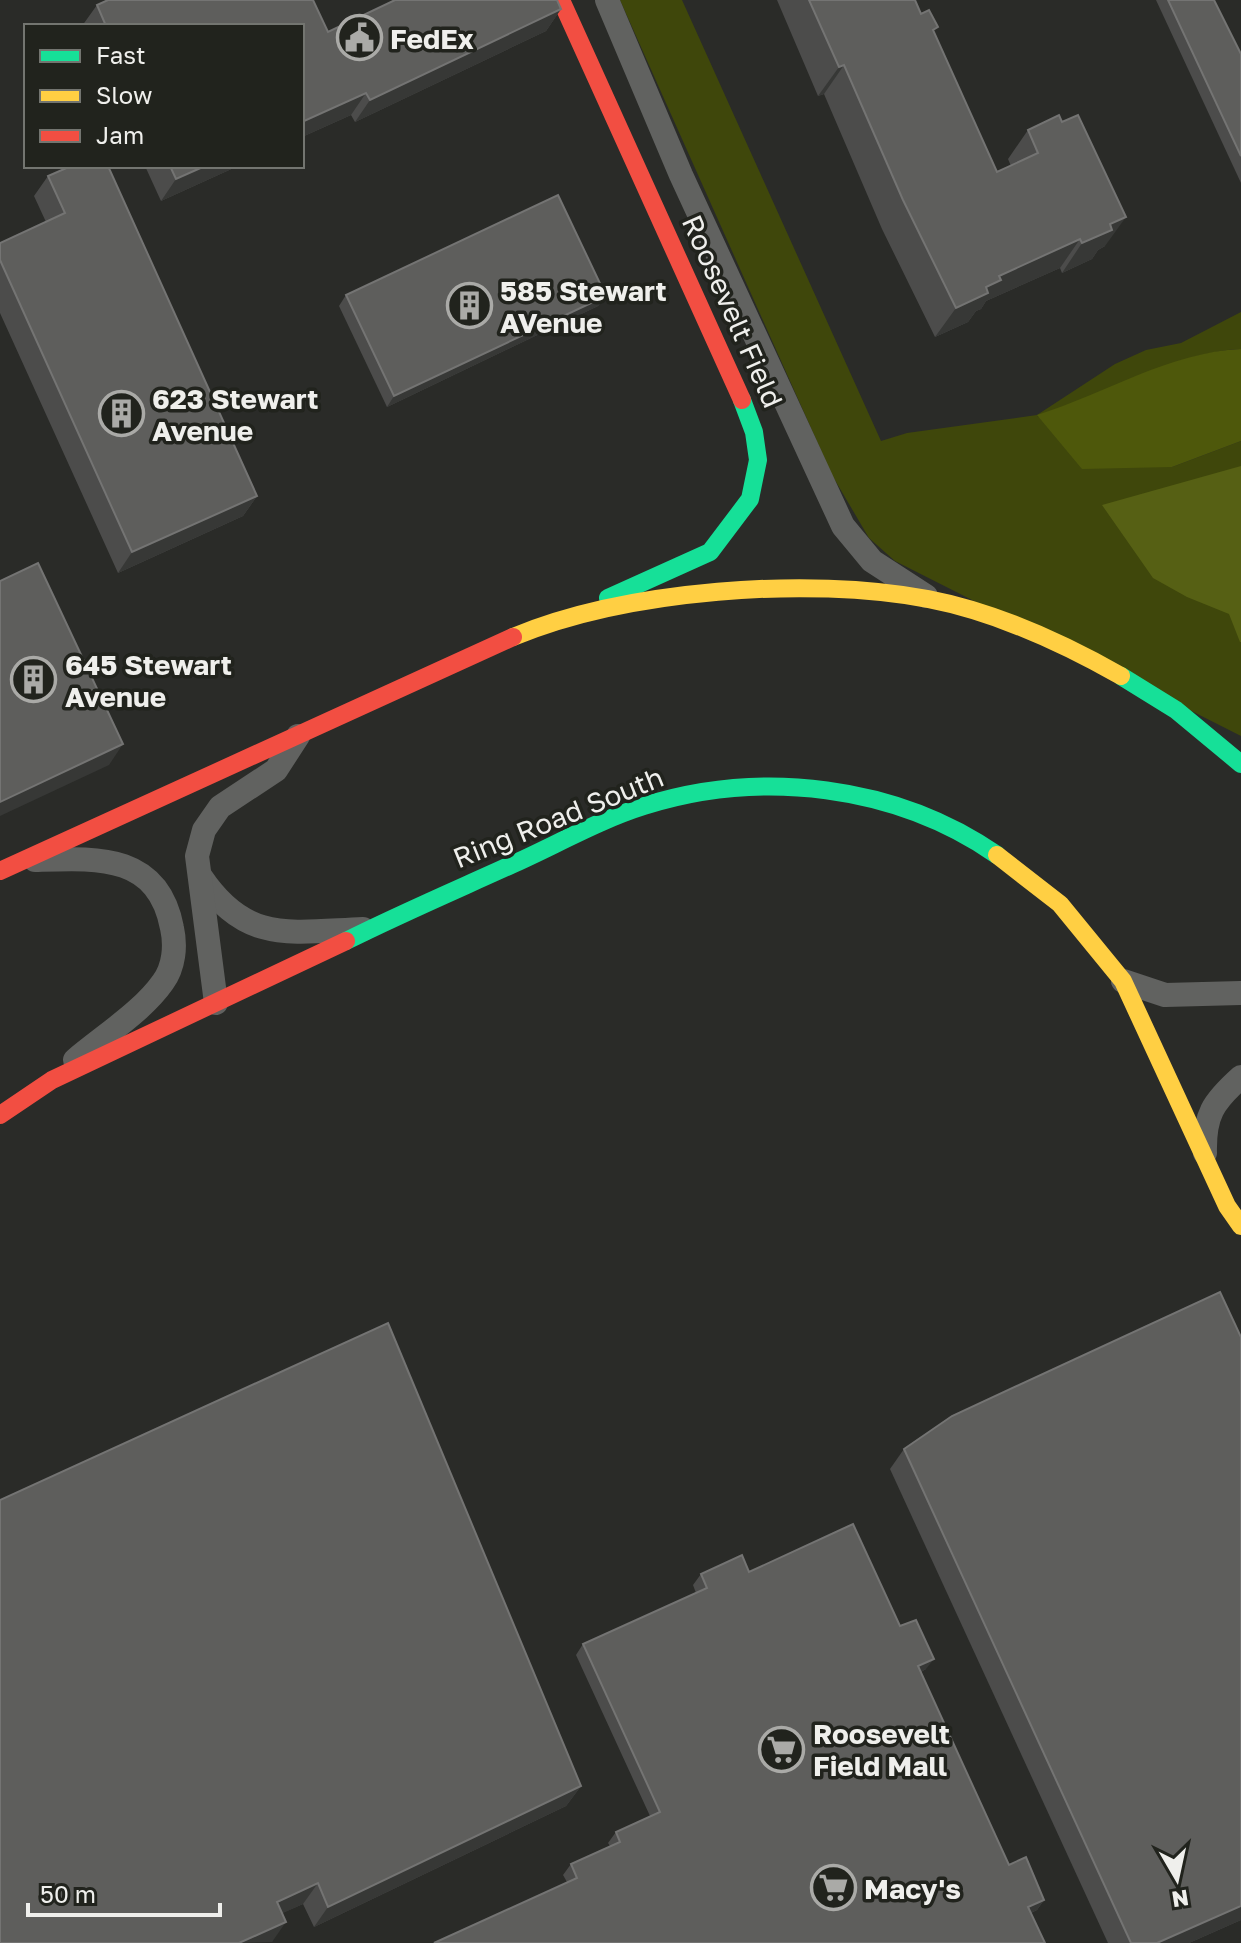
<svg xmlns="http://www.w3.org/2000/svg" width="1241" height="1943" font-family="'Golos Text',sans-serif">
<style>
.green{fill:#3f470b}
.forest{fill:#4e580b}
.water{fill:#566014}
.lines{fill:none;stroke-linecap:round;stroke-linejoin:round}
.street{stroke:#616260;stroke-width:24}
.fast{stroke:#16e098;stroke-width:18}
.slow{stroke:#ffcf43;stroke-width:18}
.jam{stroke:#f24e42;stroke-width:18}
.wall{fill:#4c4c4b}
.shaded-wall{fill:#373836}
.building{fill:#5e5e5c;stroke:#747473;stroke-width:2}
.labels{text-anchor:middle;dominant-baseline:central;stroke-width:7;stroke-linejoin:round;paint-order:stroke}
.poi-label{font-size:28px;font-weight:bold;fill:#efefec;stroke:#21231d;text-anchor:start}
.street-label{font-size:28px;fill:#efefec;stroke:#21231d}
</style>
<rect width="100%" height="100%" fill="#2a2b28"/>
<path class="green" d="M 620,0 L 682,0 L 881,441 L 907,433 L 1037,415 L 1115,364 L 1146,350 L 1181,343 L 1241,312 L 1241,349 C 1182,352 1134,381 1080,402 C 1066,407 1051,411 1037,416 L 1172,467 L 1241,441 L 1241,736 L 895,561 L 869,538 L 832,475 Z"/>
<path class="forest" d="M 1241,349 L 1241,441 L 1172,467 L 1082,469 L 1037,415 C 1105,394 1169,352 1241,349 Z"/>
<path class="water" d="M 1241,466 L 1241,642 L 1240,642 L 1229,614 L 1187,597 L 1153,578 L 1102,505 Z"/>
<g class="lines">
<g class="street">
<path d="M 607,0 L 681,175 L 843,526 L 872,561 L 926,596"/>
<path d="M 35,860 C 96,858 158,853 172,928 C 176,946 174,967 163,982 C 142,1012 103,1036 75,1060"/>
<path d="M 201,877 C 246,944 290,932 363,929"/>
<path d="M 1123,981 L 1165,995 L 1241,993"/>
<path d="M 216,1003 L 197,856 L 204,830 L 220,807 L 276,770 L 298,736"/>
<path d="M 1205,1153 C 1204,1115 1213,1102 1241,1077"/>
</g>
<g class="fast">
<path d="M 608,598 L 710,552 L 750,499 L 758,460 L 754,432 L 742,400"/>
<path d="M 1121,676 L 1176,710 L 1241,764"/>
<path d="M 346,941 C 400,914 456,890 511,865 C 554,846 599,820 644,806 C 761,769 896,785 997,855"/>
</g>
<g class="slow">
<path d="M 513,637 C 626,590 808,576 928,599 C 996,612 1061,642 1121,676"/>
<path d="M 997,855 L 1060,904 L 1123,981 L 1227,1206 L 1241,1226"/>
</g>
<g class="jam">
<path d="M 561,0 L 742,400"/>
<path d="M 0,871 L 513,637"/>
<path d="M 0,1115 L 52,1080 L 346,941"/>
</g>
</g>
<g class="wall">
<path d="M 108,0 L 313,0 L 328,32 L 395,0 L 557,0 L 561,9 L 546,31 L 355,122 L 351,115 L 302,137 L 302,26 L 82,26 L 97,5 Z"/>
<path d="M 777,0 L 915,0 L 921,14 L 934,32 L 997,172 L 1011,166 L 1008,159 L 1028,130 L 1105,246 L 1098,250 L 1092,259 L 1062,273 L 1060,268 L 986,301 L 981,309 L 976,311 L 968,322 L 935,337 L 882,229 L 824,94 L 818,96 Z"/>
<path d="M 1156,0 L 1214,0 L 1241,54 L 1241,183 Z"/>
<path d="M 145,166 L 238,166 L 161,201 Z"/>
<path d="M 48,176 L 257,496 L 243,516 L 118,573 L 0,313 L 0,243 L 46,222 L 34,196 Z"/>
<path d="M 346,295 L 606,296 L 598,306 L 387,407 L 339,306 Z"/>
<path d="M 1241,1337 L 1241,1920 L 1189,1943 L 1108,1943 L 890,1469 L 904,1449 Z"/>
<path d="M 749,1572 L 900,1626 L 926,1669 L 921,1672 L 1009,1865 L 1044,1900 L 1037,1910 L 1031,1913 L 567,1882 L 563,1875 L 571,1864 L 610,1846 L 608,1843 L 616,1832 L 650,1816 L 576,1655 L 583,1644 L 696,1593 L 693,1585 L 701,1574 Z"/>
<path d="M 581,1786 L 566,1806 L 314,1927 L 303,1904 L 282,1913 L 272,1942 L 0,1943 Z"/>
</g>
<g class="shaded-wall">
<path d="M 561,9 L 546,31 L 355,122 L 370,100 Z"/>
<path d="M 844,65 L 824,94 L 818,96 L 839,67 Z"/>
<path d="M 366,93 L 351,115 L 302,137 L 302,122 Z"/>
<path d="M 205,166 L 238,166 L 161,201 L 176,179 Z"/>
<path d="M 1126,217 L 1105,246 L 1098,250 L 1092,259 L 1062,273 L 1082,243 L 1110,224 Z"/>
<path d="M 1080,239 L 1060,268 L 986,301 L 981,309 L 976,311 L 968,322 L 935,337 L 956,308 L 986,287 L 999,276 Z"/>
<path d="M 606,296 L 598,306 L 387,407 L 394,396 Z"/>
<path d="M 257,496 L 243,516 L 118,573 L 132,552 Z"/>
<path d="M 123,744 L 109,765 L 0,816 L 0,802 Z"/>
<path d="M 934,1659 L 926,1669 L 911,1677 L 918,1666 Z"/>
<path d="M 581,1786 L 566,1806 L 314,1927 L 328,1907 Z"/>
<path d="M 318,1883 L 303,1904 L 263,1922 L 277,1902 Z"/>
<path d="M 1044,1900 L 1037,1910 L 1021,1917 L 1028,1907 Z"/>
<path d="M 1241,1906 L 1241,1920 L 1189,1943 L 1157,1943 Z"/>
<path d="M 286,1922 L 272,1942 L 239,1943 Z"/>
</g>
<g class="building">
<path d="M 108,0 L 313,0 L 328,32 L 395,0 L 557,0 L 561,9 L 370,100 L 366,93 L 302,122 L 302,26 L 106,26 L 97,5 Z"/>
<path d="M 809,0 L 915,0 L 921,14 L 929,10 L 938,27 L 933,30 L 997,172 L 1038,153 L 1028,130 L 1059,115 L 1062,122 L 1078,115 L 1126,217 L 1110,224 L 1112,230 L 1082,243 L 1080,239 L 999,276 L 1001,280 L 986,287 L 988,293 L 956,308 L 903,200 L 844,65 L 839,67 Z"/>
<path d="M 1168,0 L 1214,0 L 1241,54 L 1241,156 Z"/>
<path d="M 71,166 L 108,166 L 257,496 L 132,552 L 0,260 L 0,243 L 65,213 L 48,176 Z"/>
<path d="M 170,166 L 205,166 L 176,179 Z"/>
<path d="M 558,195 L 606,296 L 394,396 L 346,295 Z"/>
<path d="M 38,563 L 123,744 L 0,802 L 0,581 Z"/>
<path d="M 1220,1292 L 1241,1337 L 1241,1906 L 1157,1943 L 1131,1943 L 904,1449 L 952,1416 Z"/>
<path d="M 388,1323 L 581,1786 L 328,1907 L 318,1883 L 277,1902 L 286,1922 L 239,1943 L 0,1943 L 0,1500 Z"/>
<path d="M 853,1524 L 900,1626 L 916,1620 L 934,1659 L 918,1666 L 1009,1865 L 1026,1857 L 1044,1900 L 1028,1907 L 1045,1943 L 434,1943 L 577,1878 L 571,1864 L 620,1842 L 616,1832 L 660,1812 L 583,1644 L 707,1588 L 701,1574 L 742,1555 L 749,1572 Z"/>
</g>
<defs>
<symbol id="civic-ring" viewBox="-11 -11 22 22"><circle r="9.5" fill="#21231d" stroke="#aaaaa7" stroke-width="1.5"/><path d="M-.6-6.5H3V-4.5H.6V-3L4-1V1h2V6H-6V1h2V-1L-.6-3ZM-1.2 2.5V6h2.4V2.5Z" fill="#aaaaa7"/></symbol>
<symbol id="building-ring" viewBox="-11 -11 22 22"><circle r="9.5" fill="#21231d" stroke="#aaaaa7" stroke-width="1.5"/><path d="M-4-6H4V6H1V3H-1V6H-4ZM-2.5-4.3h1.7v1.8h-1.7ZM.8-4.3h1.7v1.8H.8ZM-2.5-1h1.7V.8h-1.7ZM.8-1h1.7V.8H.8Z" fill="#aaaaa7"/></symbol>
<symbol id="supermarket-ring" viewBox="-11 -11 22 22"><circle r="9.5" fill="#21231d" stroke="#aaaaa7" stroke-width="1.5"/><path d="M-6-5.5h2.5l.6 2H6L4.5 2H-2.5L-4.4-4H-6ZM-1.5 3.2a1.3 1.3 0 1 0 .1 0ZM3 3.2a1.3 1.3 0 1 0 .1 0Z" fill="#aaaaa7"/></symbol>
</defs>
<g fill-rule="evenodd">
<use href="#civic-ring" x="334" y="12" width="51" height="51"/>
<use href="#building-ring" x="444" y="280" width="51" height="51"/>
<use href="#building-ring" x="96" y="388" width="51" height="51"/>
<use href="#building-ring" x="8" y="654" width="51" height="51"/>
<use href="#supermarket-ring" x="756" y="1724" width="51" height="51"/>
<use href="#supermarket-ring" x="808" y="1862" width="51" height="51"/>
</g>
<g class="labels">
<g class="poi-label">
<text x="390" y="38">FedEx</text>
<text x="500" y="290">585 Stewart<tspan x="500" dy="32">AVenue</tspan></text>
<text x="152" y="398">623 Stewart<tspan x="152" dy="32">Avenue</tspan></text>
<text x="65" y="664">645 Stewart<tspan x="65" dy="32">Avenue</tspan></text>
<text x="813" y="1733">Roosevelt<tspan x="813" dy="32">Field Mall</tspan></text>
<text x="864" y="1888">Macy's</text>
</g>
<g class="street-label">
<text transform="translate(733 311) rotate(66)">Roosevelt Field</text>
<text transform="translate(558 817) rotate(-22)">Ring Road South</text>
</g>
</g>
<rect x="24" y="24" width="280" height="144" fill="#21231d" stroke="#737570" stroke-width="2"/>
<rect x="40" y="50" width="40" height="12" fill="#16e098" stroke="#737570" stroke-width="2"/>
<text x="96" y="64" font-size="24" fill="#efefec">Fast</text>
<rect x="40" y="90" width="40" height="12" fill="#ffcf43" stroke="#737570" stroke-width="2"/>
<text x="96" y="104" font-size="24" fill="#efefec">Slow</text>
<rect x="40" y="130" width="40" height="12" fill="#f24e42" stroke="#737570" stroke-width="2"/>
<text x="96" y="144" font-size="24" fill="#efefec">Jam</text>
<g transform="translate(1177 1879) rotate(171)" stroke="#21231d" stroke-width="6" paint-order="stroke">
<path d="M0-6L14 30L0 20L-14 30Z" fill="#efefec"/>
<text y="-12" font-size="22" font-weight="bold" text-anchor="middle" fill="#efefec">N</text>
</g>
<path d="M28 1903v12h192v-12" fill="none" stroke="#efefec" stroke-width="4"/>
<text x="40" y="1903" font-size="24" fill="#efefec" stroke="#21231d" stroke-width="6" paint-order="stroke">50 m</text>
</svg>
